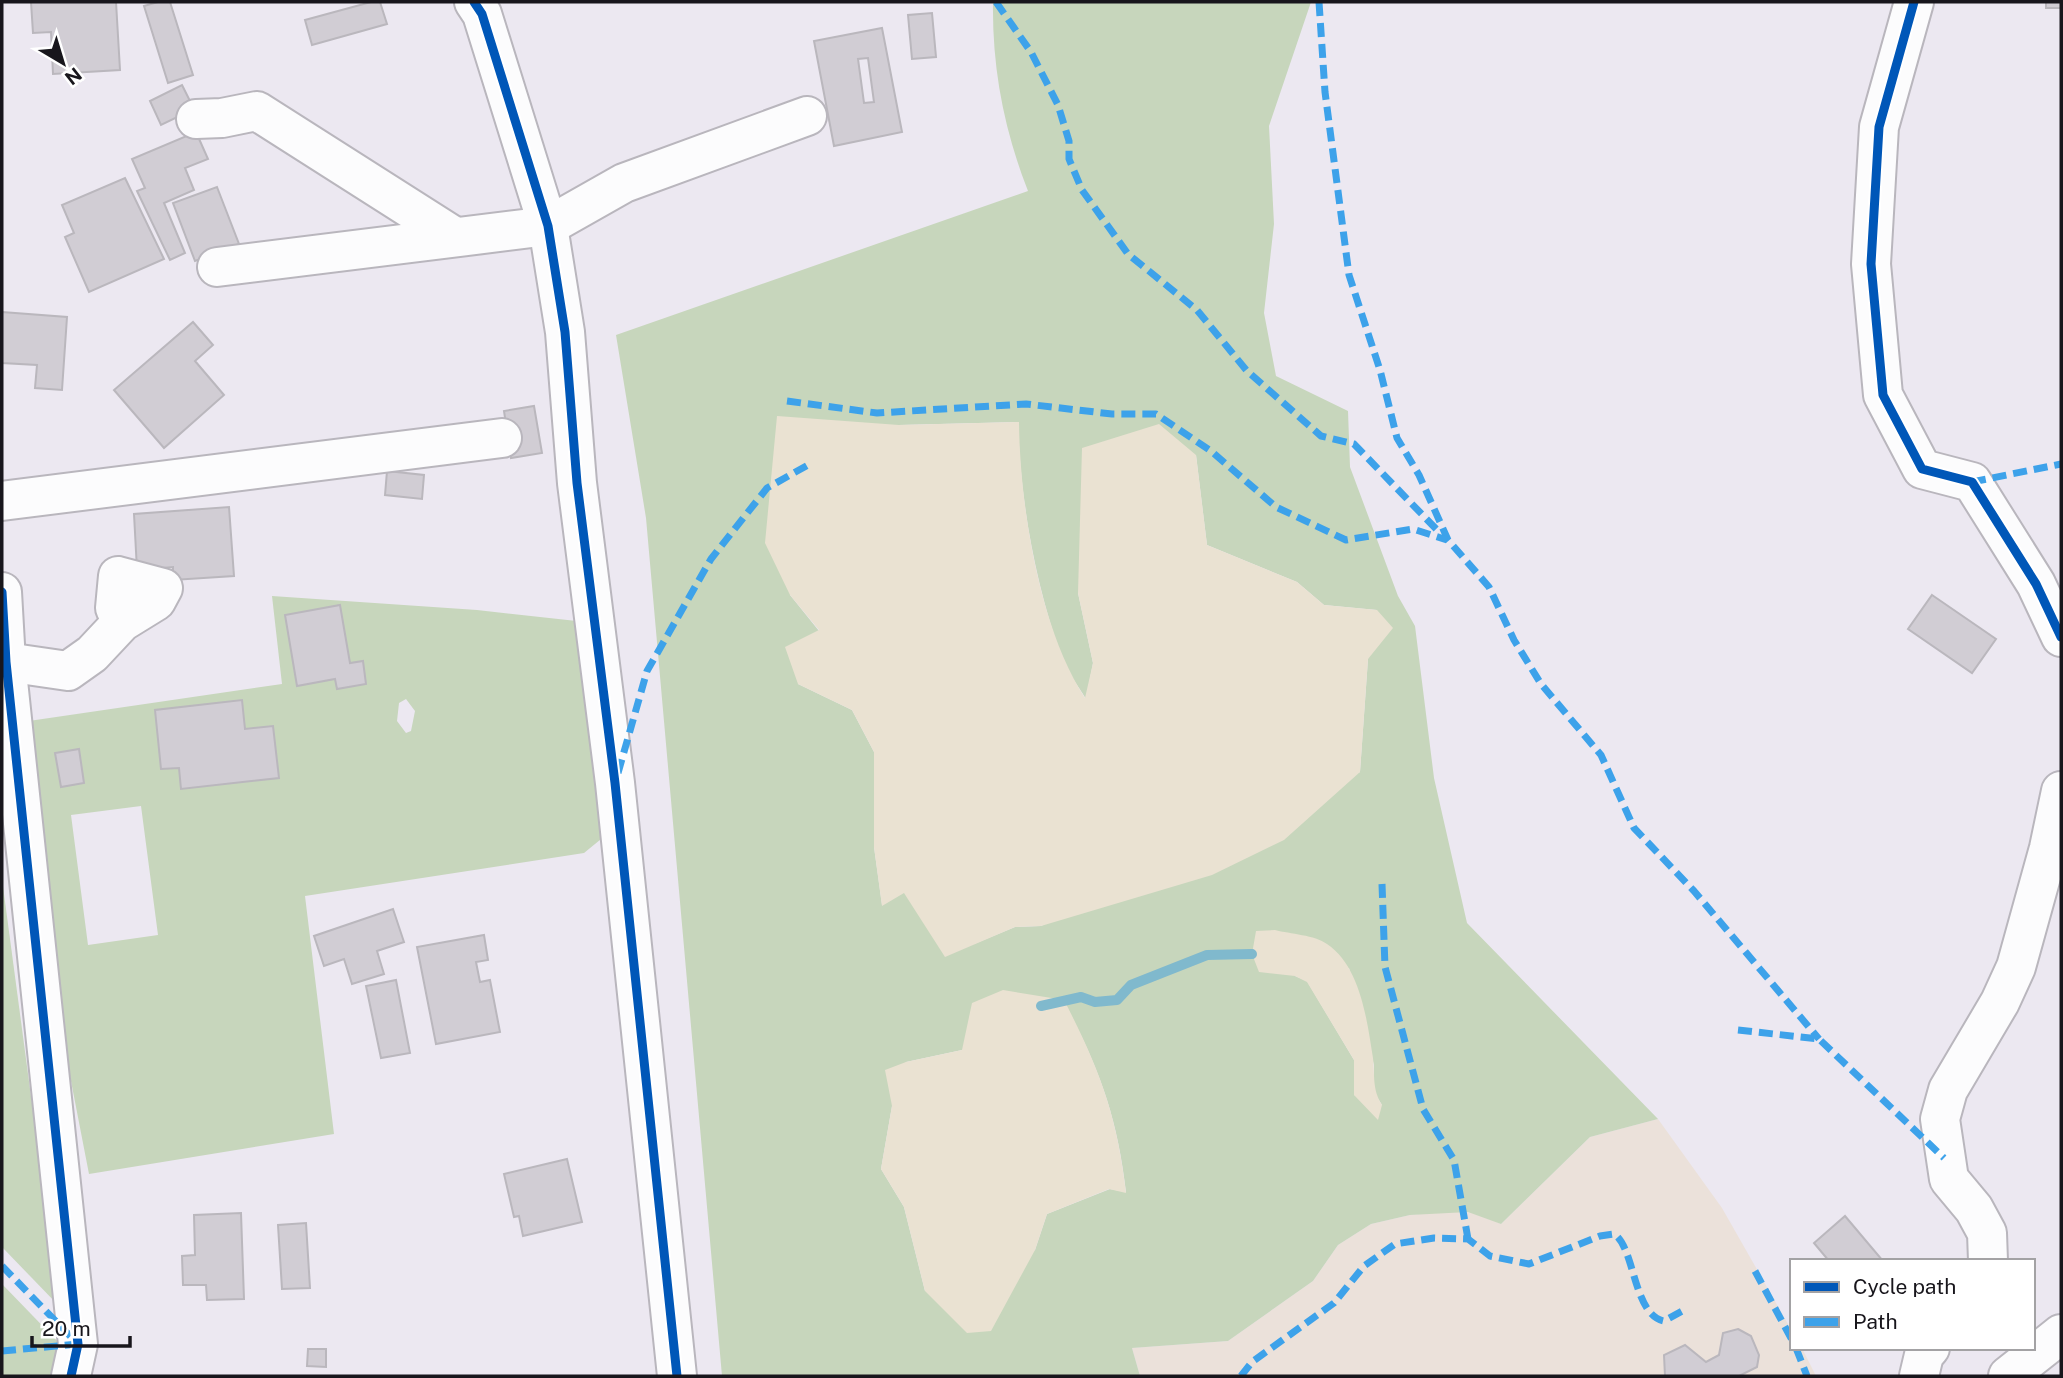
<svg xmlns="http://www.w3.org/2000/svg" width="2063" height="1378" font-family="'Public Sans',sans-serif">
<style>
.commercial{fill:#ebe1da}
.green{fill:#c7d6bc;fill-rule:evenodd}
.sand{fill:#eae2d2}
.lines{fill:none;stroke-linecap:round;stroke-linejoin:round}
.stream{stroke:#80b9cd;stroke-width:10}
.building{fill:#d1cdd4;stroke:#bab7bd;stroke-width:2;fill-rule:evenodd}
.minor-casing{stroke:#b9b6bd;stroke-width:42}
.minor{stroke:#fcfcfd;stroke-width:38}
.quiet{stroke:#3da2ea;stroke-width:7;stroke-dasharray:14 7;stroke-linecap:butt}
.cycleway-casing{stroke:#fff;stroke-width:13}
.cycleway{stroke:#0057b8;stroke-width:9}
</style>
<rect width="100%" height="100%" fill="#ece8f1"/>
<path class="commercial" d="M 1658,1119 L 1722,1208 L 1792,1331 L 1792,1348 L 1802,1348 L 1816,1376 L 1140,1376 L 1132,1348 L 1228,1341 L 1313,1281 L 1338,1245 L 1371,1224 L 1410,1215 L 1469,1209 L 1501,1224 L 1590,1137 Z"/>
<g class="green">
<path d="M 993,2 L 1311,2 L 1269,126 L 1274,224 L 1264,313 L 1276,376 L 1348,411 L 1350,467 L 1398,596 L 1415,626 L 1434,778 L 1467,923 L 1658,1119 L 1590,1137 L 1501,1224 L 1468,1212 L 1410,1215 L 1371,1224 L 1338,1245 L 1313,1281 L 1228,1341 L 1132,1348 L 1140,1376 L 722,1376 L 646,518 L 616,335 L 1028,191 C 1004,130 992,68 993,2 ZM 1018,422 C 1020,500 1035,582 1061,656 C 1066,671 1078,685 1086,699 L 1093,663 L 1078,593 L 1196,455 L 1207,545 L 1297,582 L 1324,605 L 1377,610 L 1368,659 L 1360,772 L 1041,926 L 1015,927 L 974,944 L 904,892 L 882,905 L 874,847 L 874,752 L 852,710 L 798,684 L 819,631 L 790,595 L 899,425 ZM 1349,968 L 1374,1065 L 1374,1092 L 1382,1105 L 1354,1095 L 1354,1060 L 1307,981 L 1295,976 ZM 1063,1000 C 1099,1068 1117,1115 1126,1192 L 1110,1189 L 1047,1214 L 1035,1250 L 925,1291 L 904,1207 L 881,1169 L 892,1106 L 906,1062 L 962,1050 Z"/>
<path d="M 272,596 L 477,610 L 604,624 L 606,835 L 584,853 L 305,896 L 334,1134 L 89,1174 L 46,952 L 22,722 L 282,684 ZM 406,699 L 415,711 L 411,731 L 406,733 L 397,721 L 399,703 ZM 141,806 L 158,935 L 88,945 L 71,815 Z"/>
<path d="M 2,879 L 59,1306 L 2,1247 Z"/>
<path d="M 2,1284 L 62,1346 L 62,1376 L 2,1376 Z"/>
</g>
<g class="sand">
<path d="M 777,416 L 899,425 L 1019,422 C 1020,506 1039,627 1085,698 L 1093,663 L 1078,593 L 1082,448 L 1159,424 L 1196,455 L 1207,545 L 1297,582 L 1324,605 L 1377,610 L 1393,628 L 1368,659 L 1360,772 L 1284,840 L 1212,875 L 1041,926 L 1015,927 L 945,957 L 904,893 L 882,906 L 874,847 L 874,752 L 852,710 L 798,684 L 785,647 L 819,630 L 790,595 L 765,543 Z"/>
<path d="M 1275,930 C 1290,934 1315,935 1327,944 C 1361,967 1367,1021 1373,1058 C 1375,1076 1372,1089 1382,1105 L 1378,1120 L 1354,1095 L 1354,1060 L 1307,982 L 1295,976 L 1259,972 L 1252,954 L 1256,931 Z"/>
<path d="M 1003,990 L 1064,1000 C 1099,1068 1117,1115 1126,1193 L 1109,1189 L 1047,1214 L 1035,1250 L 991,1331 L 967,1333 L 925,1291 L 904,1207 L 881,1169 L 892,1106 L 885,1070 L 906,1062 L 962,1050 L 972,1003 Z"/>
</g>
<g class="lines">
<path class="stream" d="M 1041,1006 L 1081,997 L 1095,1002 L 1117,1000 L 1131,985 L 1207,955 L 1252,954"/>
</g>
<g class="building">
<path d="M 31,2 L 116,2 L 120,70 L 53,74 L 51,32 L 33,33 Z"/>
<path d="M 158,2 L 170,2 L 193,75 L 168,83 L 144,6 Z"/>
<path d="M 371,2 L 380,2 L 387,24 L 312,45 L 305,20 Z"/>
<rect x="2046" y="2" width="15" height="6"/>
<path d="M 932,13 L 936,57 L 912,59 L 908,15 Z"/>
<path d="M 882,28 L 902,132 L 834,146 L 814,41 ZM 868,58 L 874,102 L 864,103 L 858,59 Z"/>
<path d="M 182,85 L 194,109 L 161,125 L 150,101 Z"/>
<path d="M 196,132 L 208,159 L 185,168 L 194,190 L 164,203 L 185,253 L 170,260 L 137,191 L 145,188 L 132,159 Z"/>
<path d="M 125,178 L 164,259 L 89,292 L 65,237 L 74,233 L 62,205 Z"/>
<path d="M 217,187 L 239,244 L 195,261 L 173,203 Z"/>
<path d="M 2,312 L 67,317 L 62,390 L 35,388 L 37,365 L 2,363 Z"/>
<path d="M 193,322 L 213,345 L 195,361 L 224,395 L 164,448 L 114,390 Z"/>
<path d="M 534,406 L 542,453 L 511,458 L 504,411 Z"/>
<path d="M 387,471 L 424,475 L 422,499 L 385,495 Z"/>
<path d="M 229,507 L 234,576 L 173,580 L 173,567 L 137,570 L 134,514 Z"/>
<path d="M 1932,595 L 1996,639 L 1972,673 L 1908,629 Z"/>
<path d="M 340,605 L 350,663 L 363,661 L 366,684 L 337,689 L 335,679 L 297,686 L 285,615 Z"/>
<path d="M 242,700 L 245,729 L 273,726 L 279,778 L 181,789 L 179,768 L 161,769 L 155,710 Z"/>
<path d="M 79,749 L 84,783 L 61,787 L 55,753 Z"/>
<path d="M 393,909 L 404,942 L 377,951 L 384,974 L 352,984 L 344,959 L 324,966 L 314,936 Z"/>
<path d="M 484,935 L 488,960 L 476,962 L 480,982 L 490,980 L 500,1032 L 436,1044 L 417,947 Z"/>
<path d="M 396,980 L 410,1053 L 381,1058 L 366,986 Z"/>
<path d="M 567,1159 L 582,1222 L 523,1236 L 519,1216 L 514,1217 L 504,1174 Z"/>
<path d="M 241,1213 L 244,1299 L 207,1300 L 206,1285 L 183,1285 L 182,1256 L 195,1255 L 194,1215 Z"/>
<path d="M 1845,1216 L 1883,1261 L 1829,1261 L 1814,1243 Z"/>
<path d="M 306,1223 L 310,1288 L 282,1289 L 278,1225 Z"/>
<path d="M 1738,1329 L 1751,1336 L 1759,1355 L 1757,1367 L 1739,1376 L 1665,1376 L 1664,1355 L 1685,1345 L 1706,1362 L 1719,1355 L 1723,1333 Z"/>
<path d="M 308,1349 L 326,1349 L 326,1367 L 307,1366 Z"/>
</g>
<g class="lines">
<defs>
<g id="minor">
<path d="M 474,2 L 482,14 L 548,226 L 565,332 L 577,483 L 615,783 L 677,1376"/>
<path d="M 1914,2 L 1879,127 L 1871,264 L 1883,395 L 1922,469 L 1972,482 L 2036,584 L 2061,637"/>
<path d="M 196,119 L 222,118 L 257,111 L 455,237"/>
<path d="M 217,267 L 548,226 L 624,183 L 807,116"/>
<path d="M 2,501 L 502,438"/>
<path d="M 2,592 L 6,662 L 76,1326 L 78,1344 L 71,1376"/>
<path d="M 6,662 L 68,671 L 92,654 L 122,622 L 115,608 L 118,576 L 163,588 L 156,601 L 122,622"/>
<path d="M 1988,1261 L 1987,1233 L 1974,1209 L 1949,1179 L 1940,1119 L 1948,1090 L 2000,1002 L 2016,967 L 2049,848 L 2061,791"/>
<path d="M 1919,1376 L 1924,1355 L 1930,1348"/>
<path d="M 2008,1376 L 2061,1334"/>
</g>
</defs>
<use href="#minor" class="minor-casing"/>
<use href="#minor" class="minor"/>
<g class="quiet">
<path d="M 996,2 L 1031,52 L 1058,105 L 1069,141 L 1069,159 L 1082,190 L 1128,254 L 1197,310 L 1247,371 L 1321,436 L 1354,444 L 1440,533"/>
<path d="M 1319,2 L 1325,92 L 1349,275 L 1380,370 L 1397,438 L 1419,475 L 1448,540 L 1489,587 L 1514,640 L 1541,684 L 1601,755 L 1634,828 L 1694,891 L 1819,1039"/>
<path d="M 787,401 L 877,413 L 1026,404 L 1112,414 L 1156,414 L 1211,451 L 1276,507 L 1346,540 L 1413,529 L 1447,540"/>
<path d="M 1972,482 L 2061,464"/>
<path d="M 618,773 L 647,671 L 711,559 L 767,488 L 808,465"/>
<path d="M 1382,884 L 1385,967 L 1423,1109 L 1454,1160 L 1468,1239"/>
<path d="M 1738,1030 L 1819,1039 L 1944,1158"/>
<path d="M 2,1266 L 78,1344"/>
<path d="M 1755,1271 L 1792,1340"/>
<path d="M 1796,1348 L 1807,1376"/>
<path d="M 2,1351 L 78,1344"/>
<path d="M 1241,1376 L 1252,1362 L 1334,1303 L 1364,1266 L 1395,1244 L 1434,1238 L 1468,1239 L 1490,1256 L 1529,1264 L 1600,1236 L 1614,1234 C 1635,1247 1633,1315 1664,1321 L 1686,1309"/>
</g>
<defs>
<g id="cycleway">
<path d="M 474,2 L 482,14 L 548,226 L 565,332 L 577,483 L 615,783 L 677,1376"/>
<path d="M 1914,2 L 1879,127 L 1871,264 L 1883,395 L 1922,469 L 1972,482 L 2036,584 L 2061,637"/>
<path d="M 2,592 L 6,662 L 76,1326 L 78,1344 L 71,1376"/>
</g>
</defs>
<use href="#cycleway" class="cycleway-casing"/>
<use href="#cycleway" class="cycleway"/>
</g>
<rect width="2063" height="1378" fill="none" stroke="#18161c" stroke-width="7"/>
<rect x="1790" y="1259" width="245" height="91" fill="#ffffff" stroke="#a3a2a4" stroke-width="2"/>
<rect x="1804" y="1282" width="35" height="10" fill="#0057b8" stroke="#a3a2a4" stroke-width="2"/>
<text x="1853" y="1294" font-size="21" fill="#18161c">Cycle path</text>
<rect x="1804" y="1317" width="35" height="10" fill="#3da2ea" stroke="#a3a2a4" stroke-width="2"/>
<text x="1853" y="1329" font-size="21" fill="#18161c">Path</text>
<g transform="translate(63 63) rotate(142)" stroke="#ffffff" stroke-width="5" paint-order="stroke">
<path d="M0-5L12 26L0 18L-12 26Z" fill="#18161c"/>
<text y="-10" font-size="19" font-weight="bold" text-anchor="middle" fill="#18161c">N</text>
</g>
<path d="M32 1336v10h98v-10" fill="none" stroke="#18161c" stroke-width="3.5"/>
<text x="42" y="1336" font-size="21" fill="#18161c" stroke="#ffffff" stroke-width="5" paint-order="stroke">20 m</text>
</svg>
